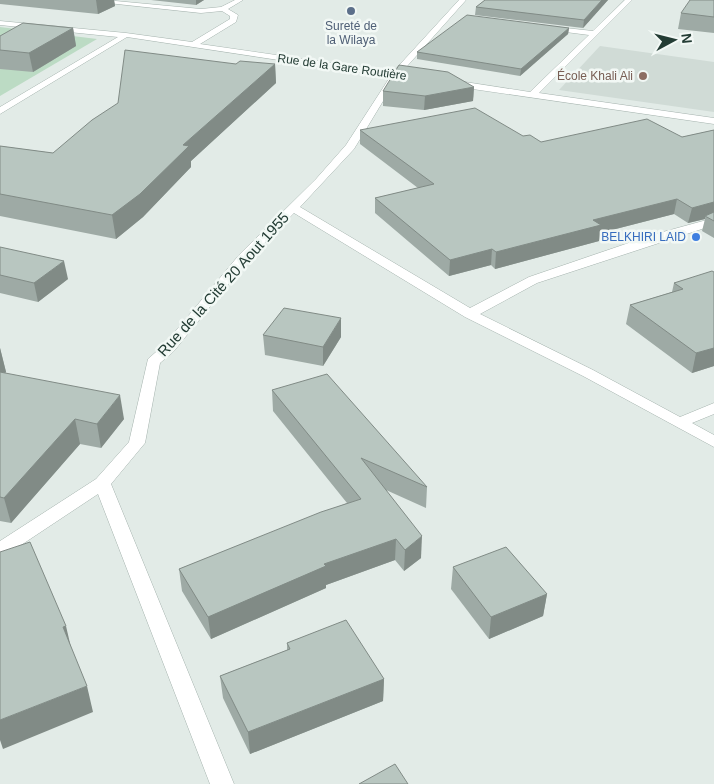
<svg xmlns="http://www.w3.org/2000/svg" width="714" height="784" font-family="Helvetica,sans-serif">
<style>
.built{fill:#d0dbd6}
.green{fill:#bcdbc4}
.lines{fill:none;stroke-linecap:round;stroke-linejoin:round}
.street-casing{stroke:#a5b3ae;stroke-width:1}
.street{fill:#fff;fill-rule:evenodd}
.wall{fill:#9eaaa5}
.shaded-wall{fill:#818b86}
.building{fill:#b8c6c0;stroke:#818b86}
.service-dot{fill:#5c6f8a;stroke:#f2f8f5;stroke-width:2}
.education-dot{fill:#8d6e63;stroke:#f2f8f5;stroke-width:2}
.shop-dot{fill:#3f7fe0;stroke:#f2f8f5;stroke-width:2}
.labels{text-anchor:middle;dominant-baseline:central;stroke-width:5;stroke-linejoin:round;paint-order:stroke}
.far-service-label{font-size:12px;fill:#4e5e75;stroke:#f2f8f5}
.far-street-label{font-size:12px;fill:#233c34;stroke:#f2f8f5}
.far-education-label{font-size:12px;fill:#785e54;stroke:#f2f8f5;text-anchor:end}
.far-shop-label{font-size:12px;fill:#366cbe;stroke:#f2f8f5;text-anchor:end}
.street-label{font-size:15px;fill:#233c34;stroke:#f2f8f5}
</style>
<rect width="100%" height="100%" fill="#e2ebe7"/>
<path class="built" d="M 600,46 L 714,62 L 714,112 L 559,90 Z"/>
<path class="green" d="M 0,27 L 97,39 L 0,96 Z"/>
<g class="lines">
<defs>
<g id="street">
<path d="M 80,0 L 105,0 L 201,9 L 221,7 L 235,0 L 243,0 L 228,9 L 238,15 L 236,22 L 200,44 L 393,72 L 459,0 L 466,0 L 401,73 L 405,74 L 405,78 L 397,78 L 354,149 L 300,207 L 470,308 L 529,277 L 652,235 L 714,218 L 714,225 L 537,283 L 480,314 L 593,370 L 680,417 L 714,403 L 714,414 L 692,423 L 714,435 L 714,447 L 583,376 L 465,317 L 294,213 L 247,261 L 174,351 L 160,363 L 145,443 L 111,484 L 234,784 L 210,784 L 98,494 L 6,555 L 0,557 L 0,541 L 96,479 L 129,442 L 148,359 L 164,345 L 239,255 L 316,179 L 346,145 L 390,77 L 127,37 L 0,114 L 0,107 L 118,37 L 0,25 L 0,21 L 126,33 L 192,42 L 230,19 L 230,16 L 222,11 L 201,13 Z"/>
<path d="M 625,0 L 632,0 L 539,93 L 714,118 L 714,124 L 452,86 L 448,83 L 452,80 L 530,92 L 589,35 L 550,30 L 547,30 L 547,26 L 593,31 Z"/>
</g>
</defs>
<use href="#street" class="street-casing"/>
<use href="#street" class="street"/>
</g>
<g class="wall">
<path d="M 0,0 L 114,0 L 115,6 L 98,14 L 0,4 Z"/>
<path d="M 151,0 L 204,0 L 196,5 Z"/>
<path d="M 485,0 L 608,0 L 583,28 L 475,15 L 476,7 Z"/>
<path d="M 714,0 L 714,33 L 678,29 L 681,13 Z"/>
<path d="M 73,28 L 76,46 L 33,72 L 0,69 L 0,36 Z"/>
<path d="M 569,28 L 568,34 L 520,76 L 417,59 L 417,52 Z"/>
<path d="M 236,64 L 275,64 L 276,83 L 191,161 L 191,167 L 143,217 L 116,239 L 0,216 L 0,146 L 53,153 Z"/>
<path d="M 474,87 L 473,101 L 424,110 L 383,106 L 383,91 Z"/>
<path d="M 360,130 L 523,136 L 541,142 L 682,137 L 714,130 L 714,238 L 702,231 L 705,219 L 688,223 L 674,214 L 600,233 L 599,241 L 495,269 L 491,265 L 449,276 L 375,213 L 375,198 L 418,188 L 360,144 Z"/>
<path d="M 0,247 L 68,279 L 38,302 L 0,293 Z"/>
<path d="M 714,272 L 714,366 L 692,373 L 626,324 L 630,305 L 672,292 L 674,283 Z"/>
<path d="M 263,335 L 341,337 L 323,366 L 265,355 Z"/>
<path d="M 0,348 L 6,372 L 5,373 L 124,419 L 101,448 L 80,444 L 11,523 L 0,521 Z"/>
<path d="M 272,390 L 427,487 L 426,508 L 386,490 L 421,558 L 404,571 L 395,560 L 326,585 L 326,588 L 211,639 L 182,591 L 179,569 L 347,503 L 273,411 Z"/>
<path d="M 453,567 L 547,594 L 543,616 L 489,639 L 451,589 Z"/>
<path d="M 287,643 L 384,679 L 383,701 L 250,754 L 223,698 L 220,676 L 287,650 Z"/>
</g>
<g class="shaded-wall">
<path d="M 96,0 L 114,0 L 115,6 L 98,14 Z"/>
<path d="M 196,0 L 204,0 L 196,5 Z"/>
<path d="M 602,0 L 608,0 L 583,28 L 584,20 Z"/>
<path d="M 73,28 L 76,46 L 33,72 L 29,53 Z"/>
<path d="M 569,28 L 568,34 L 520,76 L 521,69 Z"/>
<path d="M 275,64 L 276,83 L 191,161 L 191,167 L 143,217 L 116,239 L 112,215 L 183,145 Z"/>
<path d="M 474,87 L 473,101 L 424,110 L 425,96 Z"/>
<path d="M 677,199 L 674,214 L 600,233 L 599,241 L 495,269 L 496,252 L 593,220 Z"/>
<path d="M 714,202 L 714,214 L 705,216 L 705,219 L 688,223 L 692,208 Z"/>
<path d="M 492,249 L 491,265 L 449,276 L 450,260 Z"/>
<path d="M 64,261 L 68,279 L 38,302 L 34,283 Z"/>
<path d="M 341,318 L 341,337 L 323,366 L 323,347 Z"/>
<path d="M 0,348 L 6,372 L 0,378 Z"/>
<path d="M 714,348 L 714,366 L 692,373 L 696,353 Z"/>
<path d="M 120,395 L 124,419 L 101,448 L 97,424 Z"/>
<path d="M 75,419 L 80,444 L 11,523 L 4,498 Z"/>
<path d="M 422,536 L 421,558 L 404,571 L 405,550 Z"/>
<path d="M 396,539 L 395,560 L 326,585 L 326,588 L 211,639 L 208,617 L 324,564 Z"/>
<path d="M 547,594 L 543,616 L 489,639 L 491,617 Z"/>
<path d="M 66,626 L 72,652 L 63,627 Z"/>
<path d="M 384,679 L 383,701 L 250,754 L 248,732 Z"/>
<path d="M 87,686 L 93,712 L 3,749 L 0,740 L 0,720 Z"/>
</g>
<g class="building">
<path d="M 485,0 L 602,0 L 584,20 L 476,7 Z"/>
<path d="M 690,0 L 714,0 L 714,17 L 681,13 Z"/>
<path d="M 467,15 L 569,28 L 521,69 L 417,52 Z"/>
<path d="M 23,23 L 73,28 L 29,53 L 0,50 L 0,36 Z"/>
<path d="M 125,50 L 236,64 L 240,61 L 275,64 L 183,145 L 189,146 L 140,194 L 112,215 L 0,194 L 0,146 L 53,153 L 92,120 L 118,103 Z"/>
<path d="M 399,65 L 448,72 L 474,87 L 425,96 L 383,91 Z"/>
<path d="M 475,108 L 523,136 L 530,135 L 541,142 L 647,119 L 682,137 L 714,130 L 714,202 L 692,208 L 677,199 L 593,220 L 601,225 L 496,252 L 492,249 L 450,260 L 375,198 L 434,184 L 360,130 Z"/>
<path d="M 714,212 L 714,221 L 705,216 Z"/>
<path d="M 0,247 L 64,261 L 34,283 L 0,275 Z"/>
<path d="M 712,271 L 714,272 L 714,348 L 696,353 L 630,305 L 683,289 L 674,283 Z"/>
<path d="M 284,308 L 341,318 L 323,347 L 263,335 Z"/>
<path d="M 0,372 L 120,395 L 97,424 L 75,419 L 4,498 L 0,497 Z"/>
<path d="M 327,374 L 427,487 L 361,458 L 422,536 L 405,550 L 396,539 L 324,564 L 326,566 L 208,617 L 179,569 L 321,512 L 361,499 L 272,390 Z"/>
<path d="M 30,542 L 66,626 L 63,627 L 87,686 L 0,720 L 0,552 Z"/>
<path d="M 506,547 L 547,594 L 491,617 L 453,567 Z"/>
<path d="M 346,620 L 384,679 L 248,732 L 220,676 L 290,649 L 287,643 Z"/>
<path d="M 395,764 L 408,784 L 359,784 Z"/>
</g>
<circle class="service-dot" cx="351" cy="11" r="5"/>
<circle class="education-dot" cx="643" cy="76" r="5"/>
<circle class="shop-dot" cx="696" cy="237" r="5"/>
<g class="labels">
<g class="far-service-label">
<text x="351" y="26">Sureté de<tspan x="351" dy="14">la Wilaya</tspan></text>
</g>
<g class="far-street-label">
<text transform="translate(342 67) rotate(8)">Rue de la Gare Routière</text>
</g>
<g class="far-education-label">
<text x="633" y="76">École Khali Ali</text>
</g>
<g class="far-shop-label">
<text x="686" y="237">BELKHIRI LAID</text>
</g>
<g class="street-label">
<text transform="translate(223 284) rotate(-48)">Rue de la Cité 20 Aout 1955</text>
</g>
</g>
<g transform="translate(674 40) rotate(83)" stroke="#f2f8f5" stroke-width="4" paint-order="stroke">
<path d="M0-4L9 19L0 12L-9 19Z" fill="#233c34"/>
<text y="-8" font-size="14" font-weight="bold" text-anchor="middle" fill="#233c34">N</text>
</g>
</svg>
